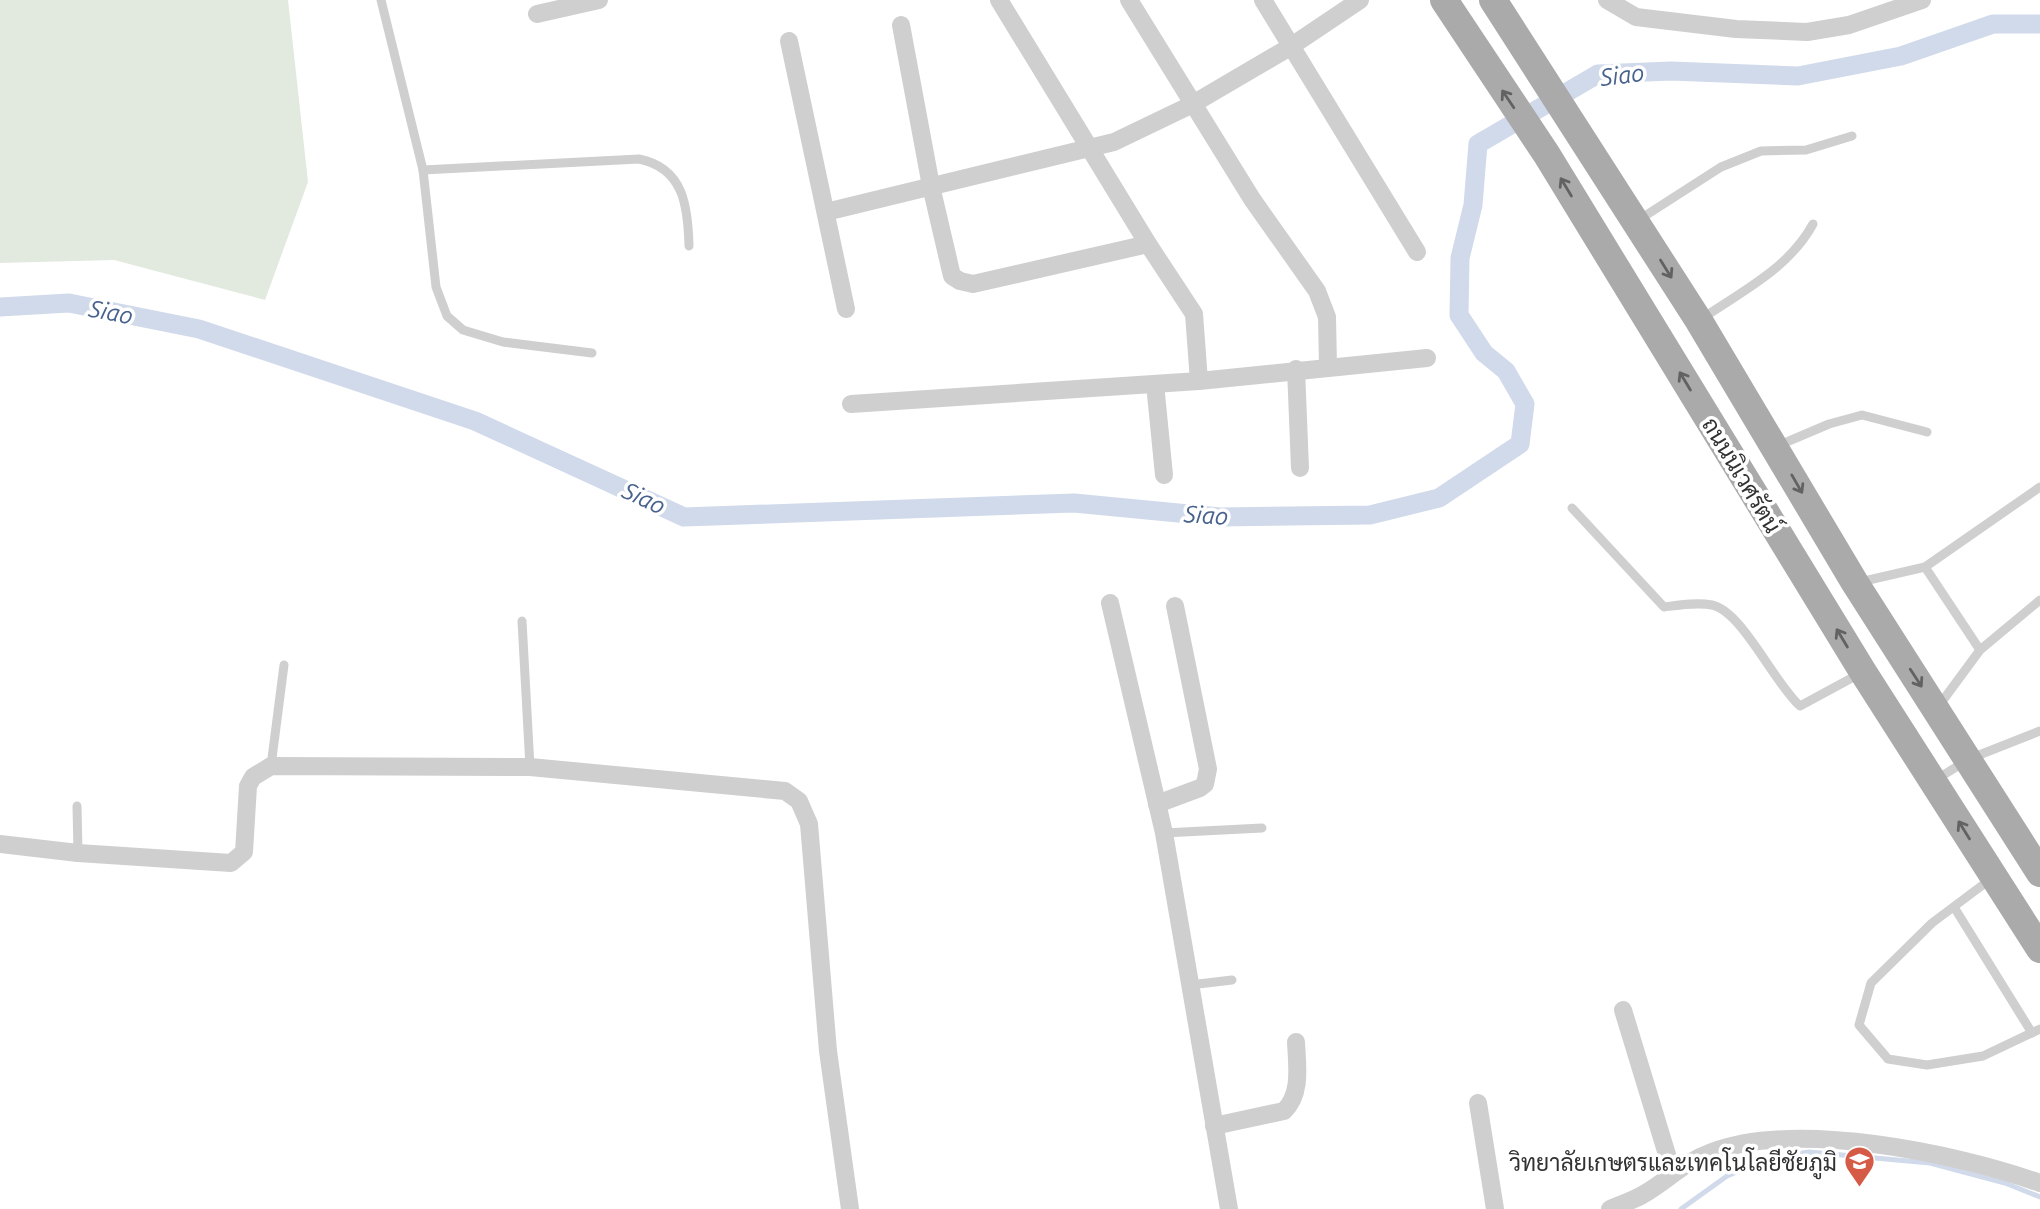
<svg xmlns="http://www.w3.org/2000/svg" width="2040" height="1209" font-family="Ubuntu,Sarabun,sans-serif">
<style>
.green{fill:#e2eadf}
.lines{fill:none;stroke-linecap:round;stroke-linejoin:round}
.stream{stroke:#d0daea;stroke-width:5}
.canal{stroke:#d0daea;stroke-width:19}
.lane{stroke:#cfcfcf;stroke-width:9}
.street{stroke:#cfcfcf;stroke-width:18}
.primary{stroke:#aaa;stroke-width:28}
.oneway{stroke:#626262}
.labels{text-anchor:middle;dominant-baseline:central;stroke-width:7;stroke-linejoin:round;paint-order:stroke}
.street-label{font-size:23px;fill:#323232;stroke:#fff}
.poi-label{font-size:23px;fill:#323232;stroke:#fff;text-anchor:end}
.water-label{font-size:24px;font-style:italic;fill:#47628d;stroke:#fff}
</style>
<rect width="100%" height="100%" fill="#fff"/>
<path class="green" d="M 0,0 L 288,0 L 308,182 L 265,300 L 114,260 L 0,263 Z"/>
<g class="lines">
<path class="stream" d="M 1681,1209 L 1727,1176 L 1770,1158 L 1809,1152 L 1930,1163 L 2005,1183 L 2040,1197"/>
<path class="canal" d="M 0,307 L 69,303 L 199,329 L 475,421 L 684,517 L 1074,503 L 1220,517 L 1370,515 L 1439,498 L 1520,444 L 1525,404 L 1506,371 L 1484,353 L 1459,315 L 1460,258 L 1473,205 L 1478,144 L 1598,74 L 1671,71 L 1798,76 L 1901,56 L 1993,24 L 2040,24"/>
<g class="lane">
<path d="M 381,0 L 423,170 L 436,287 L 447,316 L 463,330 L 503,342 L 592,353"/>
<path d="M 423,170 L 639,159 C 684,168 688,207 689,246"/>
<path d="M 1637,221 L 1721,167 L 1761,151 L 1806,150 L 1852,136"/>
<path d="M 1703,318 C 1744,290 1789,268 1813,224"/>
<path d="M 1777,446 L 1829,424 L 1862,415 L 1927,432"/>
<path d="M 1572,508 L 1664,607 C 1679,605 1697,602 1712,605 C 1742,611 1774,683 1800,706 L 1861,673"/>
<path d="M 1925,567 L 1980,650"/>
<path d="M 1860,582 L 1925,567 L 2040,487"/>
<path d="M 522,621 L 530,767"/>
<path d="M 1938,707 L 1980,650 L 2040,600"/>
<path d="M 271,766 L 284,665"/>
<path d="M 1937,779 L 1969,759 L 2040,731"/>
<path d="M 77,806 L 78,853"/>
<path d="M 1164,833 L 1262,828"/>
<path d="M 1992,878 L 1932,923 L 1871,983 L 1859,1025 L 1888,1059 L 1927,1065 L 1983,1056 L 2040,1029"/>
<path d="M 1954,907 L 2032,1033"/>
<path d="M 1190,985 L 1232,980"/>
</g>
<g class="street">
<path d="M 999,0 L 1148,244 L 1194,314 L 1199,381"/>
<path d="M 1129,0 L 1252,199 L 1317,291 L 1327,317 L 1328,366"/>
<path d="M 1263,0 L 1417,252"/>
<path d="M 1607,0 L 1636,17 L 1736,29 L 1807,32 L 1849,25 L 1922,0"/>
<path d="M 537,14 L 599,0"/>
<path d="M 901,25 L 931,186 L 952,276 L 960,281 L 973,284 L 1148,244"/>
<path d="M 789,41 L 846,309"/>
<path d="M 826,212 L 1114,142 L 1191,105 L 1290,47 L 1360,0"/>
<path d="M 1296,369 L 1300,468"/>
<path d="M 1155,384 L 1164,475"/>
<path d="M 851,404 L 1199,381 L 1427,358"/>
<path d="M 1110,603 L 1164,833 L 1229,1209"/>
<path d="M 1157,804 L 1200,788 L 1205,784 L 1208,769 L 1175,606"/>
<path d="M 0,844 L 78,853 L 231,863 L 244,852 L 248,786 L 253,777 L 271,766 L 530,767 L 785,791 L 799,801 L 809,824 L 828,1051 L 850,1209"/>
<path d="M 1623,1010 L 1672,1171"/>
<path d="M 1478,1103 L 1495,1209"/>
<path d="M 1214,1126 L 1284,1111 C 1302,1094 1297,1065 1296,1042"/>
<path d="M 1610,1209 C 1622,1204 1634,1200 1644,1194 C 1668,1180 1684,1162 1712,1152 C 1797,1120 1955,1153 2040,1183"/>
</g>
<g class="primary">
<path d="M 1444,0 L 1547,155 L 1863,672 L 2040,949"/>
<path d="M 1493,0 L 1699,321 L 1855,583 L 2040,873"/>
</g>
</g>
<defs><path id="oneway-shaft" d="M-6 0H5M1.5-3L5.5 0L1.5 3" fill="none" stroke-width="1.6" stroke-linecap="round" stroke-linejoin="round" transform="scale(1.75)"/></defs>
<g class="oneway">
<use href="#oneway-shaft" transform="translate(1508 99) rotate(-124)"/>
<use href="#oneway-shaft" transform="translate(1566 187) rotate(-121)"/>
<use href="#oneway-shaft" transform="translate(1666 269) rotate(58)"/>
<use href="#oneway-shaft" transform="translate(1685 381) rotate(-121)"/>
<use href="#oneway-shaft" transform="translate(1797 484) rotate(60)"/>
<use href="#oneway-shaft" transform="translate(1842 638) rotate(-121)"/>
<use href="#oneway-shaft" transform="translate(1916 678) rotate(57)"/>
<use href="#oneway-shaft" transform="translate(1964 830) rotate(-122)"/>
</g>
<defs>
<symbol id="university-pin" viewBox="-11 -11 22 30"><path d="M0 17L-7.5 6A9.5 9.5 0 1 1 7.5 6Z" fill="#d55b47" stroke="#fff"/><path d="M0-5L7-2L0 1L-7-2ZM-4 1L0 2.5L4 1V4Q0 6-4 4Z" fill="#fff"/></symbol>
</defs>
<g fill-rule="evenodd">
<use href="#university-pin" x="1842" y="1144" width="35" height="47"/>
</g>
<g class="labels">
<g class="street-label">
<text transform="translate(1742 475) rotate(59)">ถนนนิเวศรัตน์</text>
</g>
<g class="poi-label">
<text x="1837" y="1162">วิทยาลัยเกษตรและเทคโนโลยีชัยภูมิ</text>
</g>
<g class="water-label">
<text transform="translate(1622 75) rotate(-7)">Siao</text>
<text transform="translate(111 312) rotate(11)">Siao</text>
<text transform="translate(644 498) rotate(25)">Siao</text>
<text transform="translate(1206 515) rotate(4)">Siao</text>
</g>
</g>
</svg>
